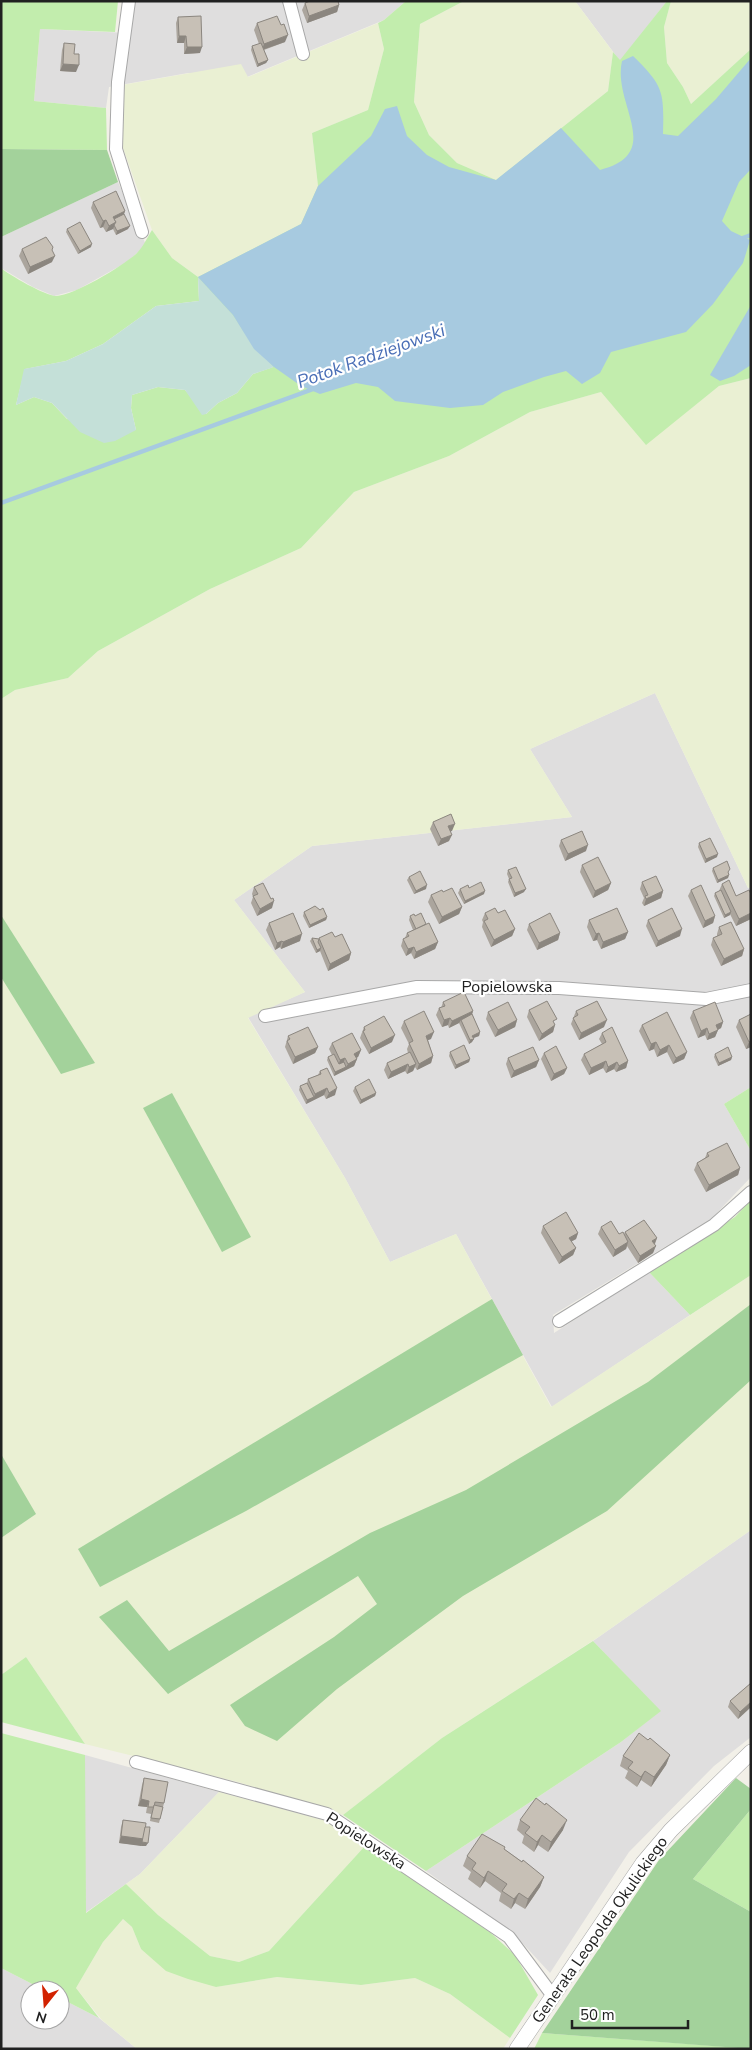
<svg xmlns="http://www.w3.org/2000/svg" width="752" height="2050" font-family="'Nunito Sans',sans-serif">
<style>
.residential{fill:#dfdede}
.farmland{fill:#eaf0d3}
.grass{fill:#c2edad;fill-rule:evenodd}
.forest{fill:#a3d29b}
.wetland{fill:#c4e0d8}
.water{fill:#a7cae0}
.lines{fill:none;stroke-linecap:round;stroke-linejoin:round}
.stream{stroke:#a7cae0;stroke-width:4.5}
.minor-casing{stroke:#a8a8a8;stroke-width:14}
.tertiary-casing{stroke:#a8a8a8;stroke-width:16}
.minor{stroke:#fff;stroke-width:12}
.tertiary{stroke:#fff;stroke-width:15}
.wall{fill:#aba59d}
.shaded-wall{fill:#8b867f}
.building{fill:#c7c0b6;stroke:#8b867f}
.labels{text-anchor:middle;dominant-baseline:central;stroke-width:4.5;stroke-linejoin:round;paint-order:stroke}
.street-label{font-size:16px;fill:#212121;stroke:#fff}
.water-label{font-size:18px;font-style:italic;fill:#496eb6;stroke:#fff}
</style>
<rect width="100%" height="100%" fill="#f2f0e8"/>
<g class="residential">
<path d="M 132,1 L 406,1 L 384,20 L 247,77 L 188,73 L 109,87 L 106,108 L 34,101 L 40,29 L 128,33 Z"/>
<path d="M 575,1 L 667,1 L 620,61 Z"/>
<path d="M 118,182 L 146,245 L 127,262 L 77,290 L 54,296 L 33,287 L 1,268 L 1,237 Z"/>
<path d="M 655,693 L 748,888 L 751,887 L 751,980 L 749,981 L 751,985 L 751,1087 L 724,1104 L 751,1151 L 751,1177 L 712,1218 L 553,1315 L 554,1333 L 649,1272 L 690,1315 L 552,1407 L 456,1234 L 390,1262 L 345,1178 L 248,1017 L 305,992 L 234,900 L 312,846 L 572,817 L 530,749 Z"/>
<path d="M 751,1530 L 751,1737 L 714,1766 L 629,1852 L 550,1973 L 514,1934 L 426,1871 L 621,1742 L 660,1711 L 593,1641 Z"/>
<path d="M 85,1755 L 219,1792 L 140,1874 L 85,1913 Z"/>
<path d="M 1,1968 L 44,1990 L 30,1990 L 30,2020 L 60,2020 L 60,1998 L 99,2018 L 137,2049 L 1,2049 Z"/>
</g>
<g class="farmland">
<path d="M 464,1 L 575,1 L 613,52 L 608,91 L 496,180 L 457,163 L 429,135 L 414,102 L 420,24 Z"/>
<path d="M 671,1 L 751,1 L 751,49 L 691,104 L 683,87 L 667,63 L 664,27 Z"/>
<path d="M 378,23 L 384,49 L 368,110 L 312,133 L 318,186 L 301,224 L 198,277 L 172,258 L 152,230 L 123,148 L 122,85 L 241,64 L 248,77 Z"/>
<path d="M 751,378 L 751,887 L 748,888 L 655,693 L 530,749 L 572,817 L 312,846 L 234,900 L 305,992 L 248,1018 L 345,1178 L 390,1262 L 456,1234 L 551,1407 L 751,1275 L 751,1530 L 600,1636 L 442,1738 L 343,1815 L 238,1782 L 85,1744 L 26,1657 L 1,1675 L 1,1538 L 35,1514 L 1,1454 L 1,699 L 15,690 L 68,678 L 98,651 L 210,589 L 301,548 L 354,492 L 449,456 L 530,412 L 601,392 L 646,444 L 719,386 Z"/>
<path d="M 219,1792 L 326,1821 L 365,1846 L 269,1951 L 239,1962 L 210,1956 L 158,1915 L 126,1884 L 140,1874 Z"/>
<path d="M 123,1919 L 132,1927 L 141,1949 L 216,1987 L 277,1977 L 361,1985 L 415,1978 L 450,1994 L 510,2038 L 503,2049 L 137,2049 L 102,2020 L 76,1988 L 103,1942 Z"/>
</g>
<g class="grass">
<path d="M 1,1 L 118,1 L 115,32 L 40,29 L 34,101 L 106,108 L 107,150 L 1,149 Z"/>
<path d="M 406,1 L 464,1 L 420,24 L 414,102 L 429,135 L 457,163 L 496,180 L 608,91 L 613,52 L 620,60 L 667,1 L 671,1 L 664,27 L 667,63 L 683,87 L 691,104 L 751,49 L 751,378 L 719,386 L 646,445 L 601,392 L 530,412 L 449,456 L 354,492 L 301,548 L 210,589 L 98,651 L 68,678 L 15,690 L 1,699 L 1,268 C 9,275 46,296 56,296 C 75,295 123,266 137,253 C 143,247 147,238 152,230 L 172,258 L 198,277 L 301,224 L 318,186 L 312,133 L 368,110 L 384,49 L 378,23 L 384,20 ZM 198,278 L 273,367 L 253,374 L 237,393 L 218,403 L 206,414 L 185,390 L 158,387 L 132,395 L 131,408 L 136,430 L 67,419 L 52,403 L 34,397 L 16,405 L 25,369 L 66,361 L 103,344 L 156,306 L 199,301 Z"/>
<path d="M 751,1087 L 751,1151 L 724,1104 Z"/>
<path d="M 751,1200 L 751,1275 L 690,1315 L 649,1272 L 735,1217 Z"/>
<path d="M 593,1641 L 661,1711 L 621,1742 L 426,1871 L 343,1815 L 442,1738 Z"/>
<path d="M 26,1657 L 85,1744 L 1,1722 L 1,1675 Z"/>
<path d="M 1,1733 L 85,1755 L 86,1913 L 126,1884 L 158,1915 L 210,1956 L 239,1962 L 269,1951 L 365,1846 L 491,1933 L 515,1955 L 538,1995 L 510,2038 L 450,1994 L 415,1978 L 361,1985 L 277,1977 L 216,1987 L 188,1979 L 166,1971 L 141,1949 L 132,1927 L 123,1919 L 103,1942 L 76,1988 L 99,2018 L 60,1998 L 60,1990 L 44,1990 L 1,1968 Z"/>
<path d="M 751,1809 L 751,1912 L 693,1879 Z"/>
<path d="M 542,2033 L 742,2048 L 534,2049 Z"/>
</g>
<g class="forest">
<path d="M 1,149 L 107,150 L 118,182 L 1,237 Z"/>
<path d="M 1,915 L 95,1063 L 61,1074 L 1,977 Z"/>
<path d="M 172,1093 L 251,1237 L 222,1252 L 143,1108 Z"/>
<path d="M 492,1299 L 523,1355 L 246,1511 L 100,1587 L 78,1549 Z"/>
<path d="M 751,1304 L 751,1380 L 607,1511 L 463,1596 L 337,1689 L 277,1741 L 245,1726 L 230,1705 L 334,1637 L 377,1604 L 358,1576 L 168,1694 L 99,1617 L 127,1600 L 169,1651 L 370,1533 L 466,1490 L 648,1382 Z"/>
<path d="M 1,1454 L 36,1514 L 1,1538 Z"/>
<path d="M 736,1778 L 751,1789 L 751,1809 L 693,1879 L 751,1912 L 751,2049 L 542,2033 L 659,1860 Z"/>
</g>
<path class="wetland" d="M 198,277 L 233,315 L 255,349 L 274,367 L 253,374 L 237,393 L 218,403 L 206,414 L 202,415 L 185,390 L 158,387 L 132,395 L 131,408 L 136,430 L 115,441 L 104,443 L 80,432 L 52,403 L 34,397 L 16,405 L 24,369 L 66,361 L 103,344 L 156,306 L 199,301 Z"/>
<g class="water">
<path d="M 633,56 C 664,86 664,92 663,134 L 678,136 L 716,99 L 751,58 L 751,169 L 739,182 L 722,221 L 731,231 L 750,240 L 743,263 L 713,304 L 686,332 L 611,352 L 600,373 L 582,384 L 566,371 L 544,377 L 503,392 L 483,405 L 450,408 L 395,401 L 378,387 L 356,383 L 320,394 L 301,386 L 274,367 L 254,349 L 233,315 L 198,277 L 301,224 L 318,186 L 371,136 L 385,109 L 397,106 L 407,136 L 427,155 L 449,167 L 496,180 L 561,128 L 600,170 C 666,153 612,104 622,61 Z"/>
<path d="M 751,305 L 751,365 L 734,376 L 720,381 L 710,375 Z"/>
</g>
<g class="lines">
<g class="stream">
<path d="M 740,239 L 751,235"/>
<path d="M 1,503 L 316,388"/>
</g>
<defs>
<g id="minor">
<path d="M 129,1 L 118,82 L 116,149 L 142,232"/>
<path d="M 289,1 L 303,54"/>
<path d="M 265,1016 L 417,987 L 559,988 L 706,999 L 751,990"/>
<path d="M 559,1321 L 714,1225 L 751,1192"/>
<path d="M 136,1762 L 327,1814 L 509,1937 L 553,1996"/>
</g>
<path id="tertiary" d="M 517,2049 L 643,1863 L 671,1830 L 751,1752"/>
</defs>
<use href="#minor" class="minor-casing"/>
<use href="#tertiary" class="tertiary-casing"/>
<use href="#minor" class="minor"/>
<use href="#tertiary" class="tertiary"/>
</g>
<g class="wall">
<path d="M 305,3 L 339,5 L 337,12 L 307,23 L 302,10 Z"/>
<path d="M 178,17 L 200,53 L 184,54 L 184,43 L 177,43 L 176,23 Z"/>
<path d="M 257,23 L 285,42 L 264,50 L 268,60 L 266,63 L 257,67 L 251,50 L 252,46 L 259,44 L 254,30 Z"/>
<path d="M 64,43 L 74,54 L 76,72 L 60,71 L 62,50 Z"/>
<path d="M 93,202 L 125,211 L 124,214 L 128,229 L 116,235 L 113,229 L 106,232 L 103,227 L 100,228 L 91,208 Z"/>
<path d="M 67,229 L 91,247 L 78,254 L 66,232 Z"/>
<path d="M 22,249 L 52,250 L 52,262 L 28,274 L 19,256 Z"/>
<path d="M 433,822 L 452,831 L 450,831 L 449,841 L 438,846 L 430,829 Z"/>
<path d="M 561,840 L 586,851 L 565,861 L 559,846 Z"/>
<path d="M 699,843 L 717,857 L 705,863 L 698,847 Z"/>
<path d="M 582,865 L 611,883 L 608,890 L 593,898 L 580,872 Z"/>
<path d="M 713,868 L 729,873 L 728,878 L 717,883 L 712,871 Z"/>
<path d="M 508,870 L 524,892 L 514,897 L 508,882 L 509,879 L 507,874 Z"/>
<path d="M 409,877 L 426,889 L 414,894 L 407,880 Z"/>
<path d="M 642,882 L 663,891 L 661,898 L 644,906 L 642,903 L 644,898 L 640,889 Z"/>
<path d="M 722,884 L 736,896 L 751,894 L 751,919 L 736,926 L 730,914 L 730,915 L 724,918 L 714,896 L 715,893 L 719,891 Z"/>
<path d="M 254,887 L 272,908 L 257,916 L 251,903 L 253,897 L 252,894 Z"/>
<path d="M 469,888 L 484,894 L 464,904 L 458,893 L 460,889 Z"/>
<path d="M 691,890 L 715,916 L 713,923 L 703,928 L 688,896 Z"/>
<path d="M 443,892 L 462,907 L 459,914 L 439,924 L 428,902 L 431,895 Z"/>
<path d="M 304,912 L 327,917 L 326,920 L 309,928 L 303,916 Z"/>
<path d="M 485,913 L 498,913 L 515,929 L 512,936 L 491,947 L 482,927 L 483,922 L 482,920 Z"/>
<path d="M 410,916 L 415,916 L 426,924 L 438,942 L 435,949 L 414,959 L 411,953 L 406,956 L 401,946 L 403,939 L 405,938 L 407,933 L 413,930 L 409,920 Z"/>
<path d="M 589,920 L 628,932 L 625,939 L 601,949 L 597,940 L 593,941 L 587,927 Z"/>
<path d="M 648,920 L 680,936 L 656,947 L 646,926 Z"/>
<path d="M 269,923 L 300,941 L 281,949 L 280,947 L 275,950 L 266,930 Z"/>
<path d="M 529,924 L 560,933 L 558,940 L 537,950 L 527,930 Z"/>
<path d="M 719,927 L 744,949 L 742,956 L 721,966 L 711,945 L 713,938 L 717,936 L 717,934 Z"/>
<path d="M 335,937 L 351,953 L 349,960 L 328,971 L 320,951 L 316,953 L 310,941 L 312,938 L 319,939 L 319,938 Z"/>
<path d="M 443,1002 L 473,1011 L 472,1014 L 480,1032 L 479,1036 L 473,1038 L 472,1042 L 469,1044 L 459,1023 L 449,1028 L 448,1025 L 442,1027 L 436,1015 L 439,1008 L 441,1008 Z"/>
<path d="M 529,1010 L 555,1024 L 553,1032 L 539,1041 L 527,1017 Z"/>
<path d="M 576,1011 L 604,1027 L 579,1040 L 571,1024 Z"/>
<path d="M 693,1011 L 723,1022 L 721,1028 L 718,1030 L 715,1037 L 707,1040 L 705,1035 L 698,1038 L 690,1018 Z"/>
<path d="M 488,1012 L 517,1020 L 515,1027 L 495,1037 L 486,1019 Z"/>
<path d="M 751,1014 L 751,1047 L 746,1049 L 736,1027 L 739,1020 Z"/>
<path d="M 404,1021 L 431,1039 L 428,1040 L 433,1056 L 431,1063 L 417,1070 L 415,1067 L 413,1071 L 407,1074 L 405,1071 L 388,1079 L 384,1070 L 387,1063 L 408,1053 L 407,1049 L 409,1044 L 401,1028 Z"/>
<path d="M 642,1025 L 687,1052 L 684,1059 L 673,1064 L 667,1052 L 657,1057 L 654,1049 L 649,1051 L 639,1031 Z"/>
<path d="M 364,1027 L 392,1042 L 369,1054 L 360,1038 Z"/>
<path d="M 602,1033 L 628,1061 L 626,1068 L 616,1072 L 614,1069 L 606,1073 L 603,1068 L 589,1075 L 581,1060 L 584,1054 L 602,1044 L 599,1039 Z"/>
<path d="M 288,1036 L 318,1047 L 315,1053 L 293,1064 L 285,1047 Z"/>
<path d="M 332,1043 L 361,1050 L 358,1057 L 356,1058 L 357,1059 L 354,1066 L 334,1076 L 327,1060 L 328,1057 L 332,1055 L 329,1049 Z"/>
<path d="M 450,1052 L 470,1059 L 469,1062 L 455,1069 L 449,1056 Z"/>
<path d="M 544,1053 L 567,1068 L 564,1074 L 551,1081 L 541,1059 Z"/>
<path d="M 715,1054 L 732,1057 L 731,1060 L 718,1066 L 714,1057 Z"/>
<path d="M 508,1058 L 539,1060 L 536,1067 L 511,1078 L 506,1064 Z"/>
<path d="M 320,1071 L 335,1095 L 326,1099 L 324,1095 L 306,1104 L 299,1090 L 300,1086 L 307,1083 L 308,1079 L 318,1075 Z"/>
<path d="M 355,1087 L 376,1093 L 375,1096 L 360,1104 L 353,1091 Z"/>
<path d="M 707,1153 L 740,1168 L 738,1175 L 706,1192 L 694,1170 L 697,1163 L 705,1158 Z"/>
<path d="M 543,1226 L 578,1233 L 576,1239 L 571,1242 L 576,1248 L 573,1255 L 559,1264 L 541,1233 Z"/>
<path d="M 601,1227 L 619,1234 L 624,1234 L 625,1232 L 657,1238 L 655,1244 L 653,1253 L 638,1263 L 627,1246 L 626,1249 L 613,1257 L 598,1234 Z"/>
<path d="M 751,1683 L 751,1707 L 738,1719 L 728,1707 L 730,1701 Z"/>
<path d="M 670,1755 L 666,1765 L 651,1787 L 641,1780 L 637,1787 L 625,1778 L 628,1771 L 620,1766 L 623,1756 Z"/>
<path d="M 144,1778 L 164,1803 L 159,1823 L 150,1821 L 151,1814 L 146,1813 L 147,1807 L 138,1806 L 142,1785 Z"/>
<path d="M 123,1820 L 145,1827 L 146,1846 L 119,1843 L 121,1827 Z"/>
<path d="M 520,1820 L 563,1830 L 548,1852 L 538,1845 L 534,1852 L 522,1843 L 524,1836 L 517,1830 Z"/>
<path d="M 504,1849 L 544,1877 L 540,1887 L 525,1909 L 515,1903 L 511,1909 L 499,1901 L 501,1893 L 485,1881 L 480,1888 L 468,1879 L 471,1872 L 463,1866 L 467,1856 Z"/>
</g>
<g class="shaded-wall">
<path d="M 339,5 L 337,12 L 307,23 L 309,16 Z"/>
<path d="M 288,35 L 285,42 L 262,50 L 264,44 Z"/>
<path d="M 179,36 L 186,36 L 184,43 L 177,43 Z"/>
<path d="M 187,47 L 202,47 L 200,53 L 184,54 Z"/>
<path d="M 268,60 L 266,63 L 257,67 L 258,64 Z"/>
<path d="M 63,64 L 79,65 L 76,72 L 60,71 Z"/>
<path d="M 125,211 L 123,217 L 112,220 L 113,217 Z"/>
<path d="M 106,220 L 103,227 L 100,228 L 103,221 Z"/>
<path d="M 116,222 L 113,229 L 106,232 L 109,226 Z"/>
<path d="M 130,226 L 128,229 L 116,235 L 117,231 Z"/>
<path d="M 92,244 L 91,247 L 78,254 L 80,251 Z"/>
<path d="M 55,256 L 52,262 L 28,274 L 30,267 Z"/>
<path d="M 455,824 L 452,831 L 445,833 L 448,826 Z"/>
<path d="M 452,835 L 449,841 L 438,846 L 441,839 Z"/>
<path d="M 588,845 L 586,851 L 565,861 L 568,854 Z"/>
<path d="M 718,854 L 717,857 L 705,863 L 706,859 Z"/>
<path d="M 729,875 L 728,878 L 717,883 L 718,880 Z"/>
<path d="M 611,883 L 608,890 L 593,898 L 595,891 Z"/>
<path d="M 427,885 L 426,889 L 414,894 L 416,891 Z"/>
<path d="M 526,889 L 524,892 L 514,897 L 515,893 Z"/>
<path d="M 485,891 L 484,894 L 464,904 L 465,901 Z"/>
<path d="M 663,891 L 661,898 L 644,906 L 646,899 Z"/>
<path d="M 274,901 L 272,908 L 257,916 L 260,909 Z"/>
<path d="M 462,907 L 459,914 L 439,924 L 442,917 Z"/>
<path d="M 731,912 L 730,915 L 724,918 L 725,915 Z"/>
<path d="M 751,913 L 751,919 L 736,926 L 739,919 Z"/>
<path d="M 715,916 L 713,923 L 703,928 L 705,921 Z"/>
<path d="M 327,917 L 326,920 L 309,928 L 310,925 Z"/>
<path d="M 515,929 L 512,936 L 491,947 L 494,940 Z"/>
<path d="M 682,929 L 680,936 L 656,947 L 658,941 Z"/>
<path d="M 628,932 L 625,939 L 601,949 L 603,942 Z"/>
<path d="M 560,933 L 558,940 L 537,950 L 539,943 Z"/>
<path d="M 599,933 L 597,940 L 593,941 L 596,934 Z"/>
<path d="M 302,934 L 300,941 L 281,949 L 283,942 Z"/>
<path d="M 282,941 L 280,947 L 275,950 L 277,943 Z"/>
<path d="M 438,942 L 435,949 L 414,959 L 416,952 Z"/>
<path d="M 414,947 L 411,953 L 406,956 L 408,949 Z"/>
<path d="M 321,948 L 320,951 L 316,953 L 317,950 Z"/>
<path d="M 744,949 L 742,956 L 721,966 L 724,959 Z"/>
<path d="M 351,953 L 349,960 L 328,971 L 330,964 Z"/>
<path d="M 473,1011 L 471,1018 L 461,1020 L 459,1023 L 449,1028 L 452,1021 Z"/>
<path d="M 450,1018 L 448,1025 L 442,1027 L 444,1020 Z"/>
<path d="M 517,1020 L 515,1027 L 495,1037 L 498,1030 Z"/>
<path d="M 607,1020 L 604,1027 L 579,1040 L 581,1033 Z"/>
<path d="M 723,1022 L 721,1028 L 713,1032 L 716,1025 Z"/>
<path d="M 555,1025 L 553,1032 L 539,1041 L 542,1034 Z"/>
<path d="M 707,1028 L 705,1035 L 698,1038 L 701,1031 Z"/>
<path d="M 718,1030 L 715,1037 L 707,1040 L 709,1034 Z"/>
<path d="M 434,1032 L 431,1039 L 423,1042 L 426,1036 Z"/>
<path d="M 480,1032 L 479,1036 L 471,1039 L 472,1036 Z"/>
<path d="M 395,1035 L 392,1042 L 369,1054 L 371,1048 Z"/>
<path d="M 474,1039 L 472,1042 L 469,1044 L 470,1040 Z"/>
<path d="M 751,1041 L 751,1047 L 746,1049 L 749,1042 Z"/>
<path d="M 656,1042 L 654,1049 L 649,1051 L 651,1044 Z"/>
<path d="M 669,1045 L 667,1052 L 657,1057 L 660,1050 Z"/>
<path d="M 318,1047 L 315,1053 L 293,1064 L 295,1057 Z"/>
<path d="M 361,1050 L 358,1057 L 351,1061 L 354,1054 Z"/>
<path d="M 687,1052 L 684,1059 L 673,1064 L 676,1058 Z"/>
<path d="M 433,1056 L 431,1063 L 417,1070 L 419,1064 Z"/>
<path d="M 732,1057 L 731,1060 L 718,1066 L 719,1063 Z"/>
<path d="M 345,1058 L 343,1065 L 338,1067 L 340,1060 Z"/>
<path d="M 357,1059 L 354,1066 L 334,1076 L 335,1072 L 346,1067 L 348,1064 Z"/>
<path d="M 470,1059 L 469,1062 L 455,1069 L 456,1065 Z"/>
<path d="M 539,1060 L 536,1067 L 511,1078 L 514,1071 Z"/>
<path d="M 606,1061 L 603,1068 L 589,1075 L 591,1068 Z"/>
<path d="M 628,1061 L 626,1068 L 616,1072 L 619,1066 Z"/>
<path d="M 617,1062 L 614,1069 L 606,1073 L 608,1067 Z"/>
<path d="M 408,1064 L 405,1071 L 388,1079 L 391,1072 Z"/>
<path d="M 416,1064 L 413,1071 L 407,1074 L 409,1067 Z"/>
<path d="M 567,1068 L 564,1074 L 551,1081 L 554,1074 Z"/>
<path d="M 327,1088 L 324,1095 L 306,1104 L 307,1100 L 314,1097 L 315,1094 Z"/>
<path d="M 337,1088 L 335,1095 L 326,1099 L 329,1093 Z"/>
<path d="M 376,1093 L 375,1096 L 360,1104 L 361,1100 Z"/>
<path d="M 740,1168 L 738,1175 L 706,1192 L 709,1185 Z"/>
<path d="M 578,1233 L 576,1239 L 566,1244 L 569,1238 Z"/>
<path d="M 657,1238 L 654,1245 L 652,1241 Z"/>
<path d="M 628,1242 L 626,1249 L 613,1257 L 615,1250 Z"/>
<path d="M 656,1246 L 653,1253 L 638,1263 L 640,1256 Z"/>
<path d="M 576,1248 L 573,1255 L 559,1264 L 562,1257 Z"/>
<path d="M 751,1702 L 751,1707 L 738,1719 L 740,1712 Z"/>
<path d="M 670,1755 L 666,1765 L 651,1787 L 654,1777 Z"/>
<path d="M 645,1771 L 641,1780 L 637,1787 L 641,1777 Z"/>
<path d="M 141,1799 L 149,1801 L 147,1807 L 138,1806 Z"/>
<path d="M 567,1820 L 563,1830 L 548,1852 L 551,1842 Z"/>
<path d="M 542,1835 L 538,1845 L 534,1852 L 537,1842 Z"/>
<path d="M 121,1836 L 144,1839 L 141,1846 L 119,1843 Z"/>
<path d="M 142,1842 L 148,1843 L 146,1846 L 141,1846 Z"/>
<path d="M 488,1871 L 485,1881 L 480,1888 L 484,1878 Z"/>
<path d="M 544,1877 L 540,1887 L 525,1909 L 528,1899 Z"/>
<path d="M 519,1893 L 515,1903 L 511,1909 L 514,1899 Z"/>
</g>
<g class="building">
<path d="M 310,1 L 338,1 L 339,5 L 309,16 L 305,3 Z"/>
<path d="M 201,16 L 202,47 L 187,47 L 186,36 L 179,36 L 178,17 Z"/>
<path d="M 277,16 L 281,25 L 284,24 L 288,35 L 264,44 L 257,23 Z"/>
<path d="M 64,43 L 75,44 L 74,54 L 79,54 L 79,65 L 63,64 Z"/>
<path d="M 261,43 L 268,60 L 258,64 L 252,46 Z"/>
<path d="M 116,191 L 125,211 L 113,217 L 116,222 L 109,226 L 106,220 L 103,221 L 93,202 Z"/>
<path d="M 124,214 L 130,226 L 117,231 L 114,225 L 116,222 L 114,219 Z"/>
<path d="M 80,222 L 92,244 L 80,251 L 67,229 Z"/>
<path d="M 46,237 L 53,247 L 52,250 L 55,256 L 30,267 L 22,249 Z"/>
<path d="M 451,814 L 455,824 L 448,826 L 452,835 L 441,839 L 433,822 Z"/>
<path d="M 582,831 L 588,845 L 568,854 L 561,840 Z"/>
<path d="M 710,838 L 718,854 L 706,859 L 699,843 Z"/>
<path d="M 598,857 L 611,883 L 595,891 L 582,865 Z"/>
<path d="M 727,861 L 730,869 L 728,872 L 729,875 L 718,880 L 713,868 Z"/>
<path d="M 516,867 L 526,889 L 515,893 L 509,879 L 512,878 L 508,870 Z"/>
<path d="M 420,871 L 427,885 L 416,891 L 409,877 Z"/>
<path d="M 656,876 L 663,891 L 646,899 L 645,896 L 648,895 L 642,882 Z"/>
<path d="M 729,880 L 736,896 L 749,890 L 751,894 L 751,913 L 739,919 L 722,884 Z"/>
<path d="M 481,882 L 485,891 L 465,901 L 460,889 L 468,885 L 469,888 Z"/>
<path d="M 263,883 L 271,899 L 273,898 L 274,901 L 260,909 L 253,896 L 258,894 L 254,887 Z"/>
<path d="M 701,885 L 715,916 L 705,921 L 691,890 Z"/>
<path d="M 452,888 L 462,907 L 442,917 L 431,895 L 442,890 L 443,892 Z"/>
<path d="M 721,890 L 731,912 L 725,915 L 715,893 Z"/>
<path d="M 315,906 L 320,910 L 323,908 L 327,917 L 310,925 L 304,912 Z"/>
<path d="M 495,908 L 498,913 L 505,910 L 515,929 L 494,940 L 484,921 L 488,919 L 485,913 Z"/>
<path d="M 617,908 L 628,932 L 603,942 L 599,933 L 596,934 L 589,920 Z"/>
<path d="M 672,908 L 682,929 L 658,941 L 648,920 Z"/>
<path d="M 293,913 L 302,934 L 283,942 L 282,941 L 277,943 L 269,923 Z"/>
<path d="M 421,913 L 426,924 L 416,929 L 410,916 L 414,914 L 415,916 Z"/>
<path d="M 550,913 L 560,933 L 539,943 L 529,924 Z"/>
<path d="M 731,922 L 744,949 L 724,959 L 713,938 L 722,934 L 719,927 Z"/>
<path d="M 429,923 L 438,942 L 416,952 L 414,947 L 408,949 L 403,939 L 409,936 L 407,933 Z"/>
<path d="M 332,932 L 335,937 L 342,934 L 351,953 L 330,964 L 319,938 Z"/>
<path d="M 312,938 L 319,939 L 318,942 L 321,948 L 317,950 Z"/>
<path d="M 464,992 L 473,1011 L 452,1021 L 450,1018 L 444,1020 L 439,1008 L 445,1006 L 443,1002 Z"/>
<path d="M 547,1001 L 557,1019 L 553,1021 L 555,1025 L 542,1034 L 529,1010 Z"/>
<path d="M 597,1001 L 607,1020 L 581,1033 L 573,1018 L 578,1015 L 576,1011 Z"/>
<path d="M 508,1002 L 517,1020 L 498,1030 L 488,1012 Z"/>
<path d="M 715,1002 L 723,1022 L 716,1025 L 718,1030 L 709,1034 L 707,1028 L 701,1031 L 693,1011 Z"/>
<path d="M 424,1011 L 434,1032 L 426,1036 L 433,1056 L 419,1064 L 409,1043 L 413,1041 L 404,1021 Z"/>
<path d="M 667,1012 L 687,1052 L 676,1058 L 669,1045 L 660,1050 L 656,1042 L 651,1044 L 642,1025 Z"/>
<path d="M 472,1014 L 480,1032 L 472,1036 L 474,1039 L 470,1040 L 461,1020 Z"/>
<path d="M 751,1014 L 751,1041 L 749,1042 L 739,1020 Z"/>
<path d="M 384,1016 L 395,1035 L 371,1048 L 363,1031 L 365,1030 L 364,1027 Z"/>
<path d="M 308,1027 L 318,1047 L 295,1057 L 287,1041 L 290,1039 L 288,1036 Z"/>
<path d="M 612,1027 L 628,1061 L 619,1066 L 617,1062 L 608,1067 L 606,1061 L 591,1068 L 584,1054 L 606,1042 L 602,1033 Z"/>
<path d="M 352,1033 L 361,1050 L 354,1054 L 357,1059 L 348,1064 L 345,1058 L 340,1060 L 332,1043 Z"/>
<path d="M 464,1045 L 470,1059 L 456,1065 L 450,1052 Z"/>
<path d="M 556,1046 L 567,1068 L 554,1074 L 544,1053 Z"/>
<path d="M 533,1047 L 539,1060 L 514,1071 L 508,1058 Z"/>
<path d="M 728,1047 L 732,1057 L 719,1063 L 715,1054 Z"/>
<path d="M 410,1052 L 416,1064 L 409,1067 L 408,1064 L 391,1072 L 387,1063 Z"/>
<path d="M 334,1054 L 339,1064 L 344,1062 L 346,1067 L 335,1072 L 328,1057 Z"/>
<path d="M 327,1068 L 337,1088 L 329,1093 L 327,1088 L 315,1094 L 308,1079 L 321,1074 L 320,1071 Z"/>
<path d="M 369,1079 L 376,1093 L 361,1100 L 355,1087 Z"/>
<path d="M 307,1083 L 314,1097 L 307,1100 L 300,1086 Z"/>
<path d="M 727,1143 L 740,1168 L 709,1185 L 697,1163 L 709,1156 L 707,1153 Z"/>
<path d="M 566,1212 L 578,1233 L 569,1238 L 576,1248 L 562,1257 L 543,1226 Z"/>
<path d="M 644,1220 L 657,1238 L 652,1241 L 656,1246 L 640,1256 L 625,1232 Z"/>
<path d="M 611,1221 L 619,1234 L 623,1232 L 628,1242 L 615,1250 L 601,1227 Z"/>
<path d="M 751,1683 L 751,1702 L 740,1712 L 730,1701 Z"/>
<path d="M 639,1733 L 648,1740 L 650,1738 L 670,1755 L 654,1777 L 645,1771 L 641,1777 L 628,1768 L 633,1762 L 623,1756 Z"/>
<path d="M 144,1778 L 168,1782 L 164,1803 L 155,1802 L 154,1807 L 148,1807 L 149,1801 L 141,1799 Z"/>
<path d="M 536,1798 L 545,1805 L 546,1803 L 567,1820 L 551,1842 L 542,1835 L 537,1842 L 525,1833 L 530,1827 L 520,1820 Z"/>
<path d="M 154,1805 L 163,1807 L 160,1819 L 151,1818 Z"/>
<path d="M 123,1820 L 146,1823 L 144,1839 L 121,1836 Z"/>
<path d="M 145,1827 L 150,1827 L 148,1843 L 142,1842 Z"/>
<path d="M 482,1834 L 505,1847 L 504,1849 L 522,1862 L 523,1860 L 544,1877 L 528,1899 L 519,1893 L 514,1899 L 502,1891 L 507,1884 L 488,1871 L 484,1878 L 472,1869 L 476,1863 L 467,1856 Z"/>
</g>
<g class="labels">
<g class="street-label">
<text x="507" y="987">Popielowska</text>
<text transform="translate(366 1841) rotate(33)">Popielowska</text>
<text transform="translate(600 1930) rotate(-55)">Generała Leopolda Okulickiego</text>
</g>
<g class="water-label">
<text transform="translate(371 356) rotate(-20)">Potok Radziejowski</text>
</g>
</g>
<rect width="752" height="2050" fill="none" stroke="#212121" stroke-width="5"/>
<g transform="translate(45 2005) rotate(197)"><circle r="24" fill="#ffffff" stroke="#a6a6a6"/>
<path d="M0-4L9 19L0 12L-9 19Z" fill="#d22200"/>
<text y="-8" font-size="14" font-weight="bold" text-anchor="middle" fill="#212121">N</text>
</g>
<path d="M572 2020v8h116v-8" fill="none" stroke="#212121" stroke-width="2.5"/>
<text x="580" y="2020" font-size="15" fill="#212121" stroke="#ffffff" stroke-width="4" paint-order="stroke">50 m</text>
</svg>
